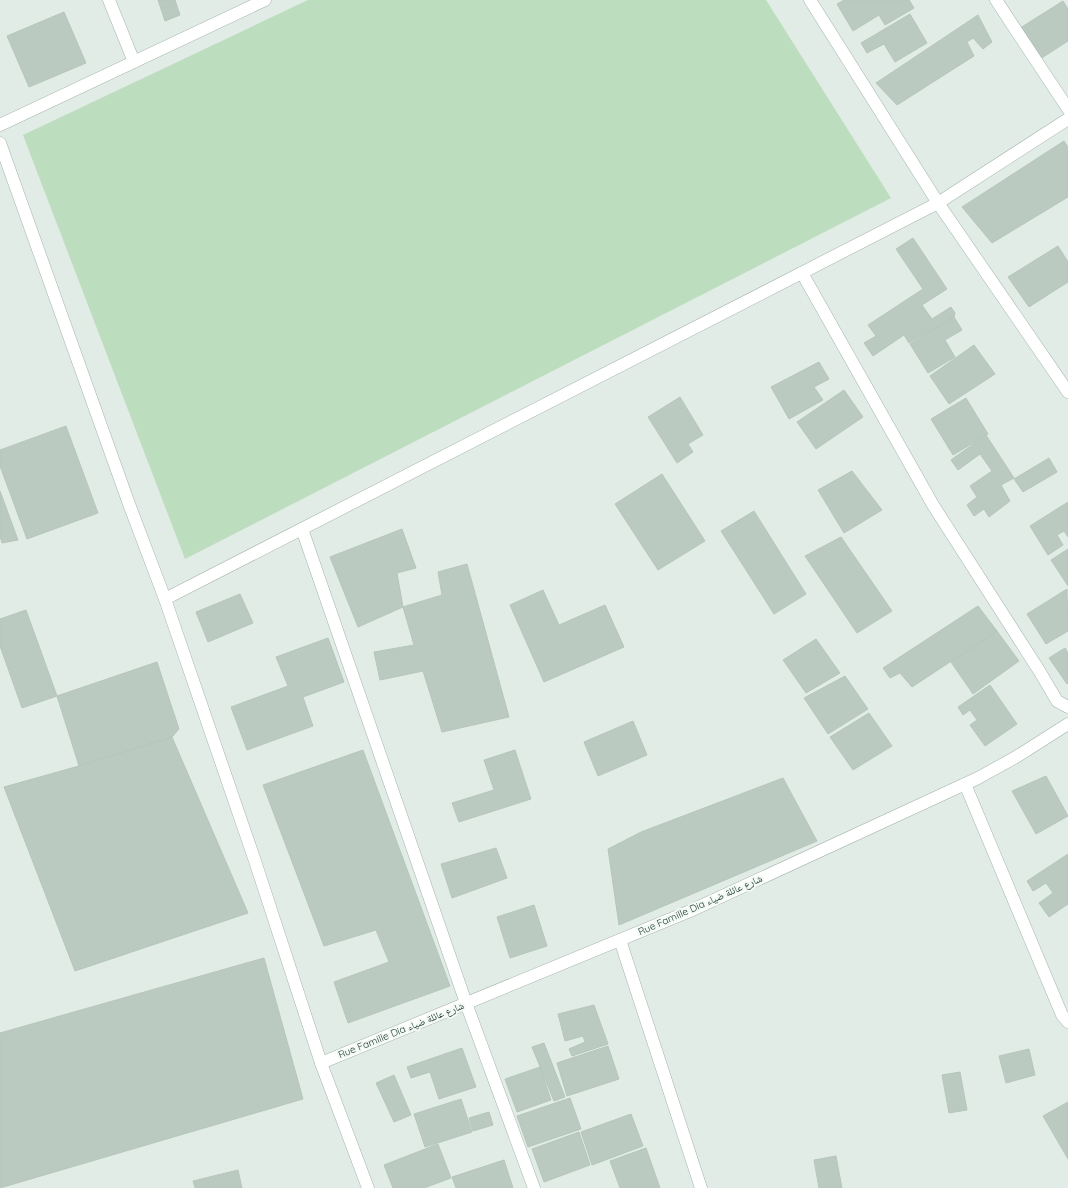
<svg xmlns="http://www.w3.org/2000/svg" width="1068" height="1188" font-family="Quicksand,'Noto Naskh Arabic',sans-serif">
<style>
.green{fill:#bcddbe}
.building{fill:#bbcac1;stroke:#b5c6bc}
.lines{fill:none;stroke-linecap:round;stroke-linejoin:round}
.minor-casing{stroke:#a5b4ac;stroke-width:13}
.minor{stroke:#fff;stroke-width:12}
.labels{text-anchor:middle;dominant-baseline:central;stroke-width:4;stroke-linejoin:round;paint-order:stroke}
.street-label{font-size:10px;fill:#233d31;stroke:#f3f9f5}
</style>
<rect width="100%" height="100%" fill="#e2ece6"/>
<path class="green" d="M 308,0 L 766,0 L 891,198 L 185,559 L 23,135 Z"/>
<g class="building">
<path d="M 158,0 L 175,0 L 180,15 L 165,21 Z"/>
<path d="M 844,0 L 909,0 L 914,8 L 885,25 L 879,15 L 853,31 L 837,4 Z"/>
<path d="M 1063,1 L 1068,9 L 1068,41 L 1037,61 L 1017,30 Z"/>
<path d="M 64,12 L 86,63 L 29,87 L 7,36 Z"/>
<path d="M 910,14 L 927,43 L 895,62 L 884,44 L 867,53 L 861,43 Z"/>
<path d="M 978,15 L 992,42 L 983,49 L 973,38 L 967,42 L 974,56 L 897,105 L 876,83 Z"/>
<path d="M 1064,141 L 1068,147 L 1068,197 L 992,243 L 962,207 Z"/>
<path d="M 913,238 L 947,289 L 922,305 L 932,319 L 951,307 L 955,313 L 954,317 L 909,343 L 904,335 L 873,356 L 864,343 L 876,336 L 868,325 L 923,289 L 896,249 Z"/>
<path d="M 1058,246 L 1068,262 L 1068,282 L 1029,307 L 1008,277 Z"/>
<path d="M 954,317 L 962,330 L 945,340 L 955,357 L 928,373 L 910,344 Z"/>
<path d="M 974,345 L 995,374 L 949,404 L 930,376 Z"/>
<path d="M 819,362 L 829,379 L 814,387 L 823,400 L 789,419 L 771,387 Z"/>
<path d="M 844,390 L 863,417 L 816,449 L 797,422 Z"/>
<path d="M 680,397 L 703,435 L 688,444 L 693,452 L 677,463 L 648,417 Z"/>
<path d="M 966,398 L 988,434 L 953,455 L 931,419 Z"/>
<path d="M 66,426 L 98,513 L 27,539 L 0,466 L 0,450 Z"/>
<path d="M 986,435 L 1014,478 L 1001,485 L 1010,501 L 989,517 L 984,509 L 974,516 L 967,505 L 977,497 L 970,486 L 992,471 L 980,454 L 958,470 L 951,460 Z"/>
<path d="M 1049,458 L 1057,472 L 1023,492 L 1014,479 Z"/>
<path d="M 852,471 L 882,510 L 844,533 L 818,490 Z"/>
<path d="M 662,474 L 705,541 L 658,570 L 615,504 Z"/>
<path d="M 0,491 L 18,540 L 2,543 L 0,536 Z"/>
<path d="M 1068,502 L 1068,537 L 1064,531 L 1057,535 L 1063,545 L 1048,555 L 1030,526 Z"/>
<path d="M 754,511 L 806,594 L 774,614 L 721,531 Z"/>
<path d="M 402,529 L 416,568 L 397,573 L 403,607 L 358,627 L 330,557 Z"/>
<path d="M 841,537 L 892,611 L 857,633 L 805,556 Z"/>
<path d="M 1068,549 L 1068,586 L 1051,560 Z"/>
<path d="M 467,564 L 509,717 L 442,732 L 423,671 L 380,680 L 374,652 L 414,645 L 403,607 L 442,595 L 438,572 Z"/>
<path d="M 1067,589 L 1068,631 L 1046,644 L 1027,614 Z"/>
<path d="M 543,590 L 559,625 L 605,605 L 624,647 L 544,682 L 510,605 Z"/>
<path d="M 240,594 L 253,623 L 208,642 L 196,612 Z"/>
<path d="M 978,606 L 997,631 L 912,687 L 900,673 L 890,678 L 883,668 Z"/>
<path d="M 26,610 L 57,696 L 22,708 L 0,646 L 0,619 Z"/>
<path d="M 997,631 L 1019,661 L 973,694 L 951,662 Z"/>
<path d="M 328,638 L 344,682 L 303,697 L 313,726 L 247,750 L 231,707 L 288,686 L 276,657 Z"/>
<path d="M 816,639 L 840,673 L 806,693 L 783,660 Z"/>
<path d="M 1065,648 L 1068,653 L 1068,683 L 1067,684 L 1049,658 Z"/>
<path d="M 157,662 L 179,729 L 172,737 L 79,766 L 57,696 Z"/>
<path d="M 845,676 L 868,709 L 828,734 L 804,698 Z"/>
<path d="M 990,685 L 1017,724 L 985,746 L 970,725 L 977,720 L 970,710 L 963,715 L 958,707 Z"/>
<path d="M 869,713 L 892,746 L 853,770 L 830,737 Z"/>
<path d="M 633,721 L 647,755 L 598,776 L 584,742 Z"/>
<path d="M 172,737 L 248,913 L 75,971 L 4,787 L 79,766 Z"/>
<path d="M 363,750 L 450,986 L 348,1023 L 334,982 L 389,962 L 376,930 L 324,946 L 263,785 Z"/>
<path d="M 515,750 L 531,799 L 459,822 L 452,803 L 494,790 L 484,760 Z"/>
<path d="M 1046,776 L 1068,816 L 1036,834 L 1012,791 Z"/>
<path d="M 783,778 L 817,841 L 619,925 L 608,849 L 641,832 Z"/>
<path d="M 496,848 L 507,878 L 452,898 L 441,864 Z"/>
<path d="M 1068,854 L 1068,904 L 1049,917 L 1039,903 L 1053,893 L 1046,883 L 1033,891 L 1027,881 Z"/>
<path d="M 534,905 L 547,946 L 510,958 L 497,917 Z"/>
<path d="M 264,958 L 303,1099 L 0,1188 L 0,1033 Z"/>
<path d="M 594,1005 L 608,1044 L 572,1056 L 569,1049 L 585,1042 L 583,1036 L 565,1041 L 558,1014 Z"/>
<path d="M 544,1043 L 565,1097 L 554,1101 L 532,1047 Z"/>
<path d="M 608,1046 L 619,1079 L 567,1096 L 557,1063 Z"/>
<path d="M 462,1048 L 476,1087 L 439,1099 L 430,1072 L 411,1078 L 407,1067 Z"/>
<path d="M 1029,1049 L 1035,1075 L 1006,1083 L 999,1056 Z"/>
<path d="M 540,1067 L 551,1100 L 517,1112 L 505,1079 Z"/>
<path d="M 960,1072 L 967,1110 L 949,1113 L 942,1075 Z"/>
<path d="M 394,1075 L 411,1115 L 394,1122 L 376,1083 Z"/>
<path d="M 570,1098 L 581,1129 L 528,1147 L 517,1116 Z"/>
<path d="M 461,1099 L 472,1132 L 425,1147 L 414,1114 Z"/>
<path d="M 1068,1102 L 1068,1159 L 1043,1116 Z"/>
<path d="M 489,1112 L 493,1125 L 473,1131 L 469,1118 Z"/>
<path d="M 631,1114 L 643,1146 L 592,1165 L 581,1132 Z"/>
<path d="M 579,1132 L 590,1165 L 544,1182 L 532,1149 Z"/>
<path d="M 438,1144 L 451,1178 L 424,1188 L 393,1188 L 384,1165 Z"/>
<path d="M 646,1148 L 660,1188 L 620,1188 L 610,1161 Z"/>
<path d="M 836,1156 L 842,1188 L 819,1188 L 814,1160 Z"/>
<path d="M 504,1160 L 513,1188 L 456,1188 L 452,1177 Z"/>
<path d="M 238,1170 L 242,1188 L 195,1188 L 193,1181 Z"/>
</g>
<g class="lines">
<defs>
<g id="minor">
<path d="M 109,0 L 134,62"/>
<path d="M 810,0 L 938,203 L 1068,392"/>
<path d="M 996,0 L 1068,109"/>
<path d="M 0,125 L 265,0"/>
<path d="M 0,143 L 129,504 L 165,599 L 255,861 L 321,1063 L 368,1188"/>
<path d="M 802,273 L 933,505 L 1040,672 L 1057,701 L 1068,707"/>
<path d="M 302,529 L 466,1003 L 534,1188"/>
<path d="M 165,599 L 938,203 L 1068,119"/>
<path d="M 965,784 L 1062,1015 L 1068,1022"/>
<path d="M 620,940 L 701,1188"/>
<path d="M 321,1063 L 690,911 L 978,778 L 1016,757 L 1068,724"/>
</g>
</defs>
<use href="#minor" class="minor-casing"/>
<use href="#minor" class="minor"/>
</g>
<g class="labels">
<g class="street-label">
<text transform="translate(700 905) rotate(-24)">Rue Famille Dia شارع عائلة ضياء</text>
<text transform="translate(401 1030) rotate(-22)">Rue Famille Dia شارع عائلة ضياء</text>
</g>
</g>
</svg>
